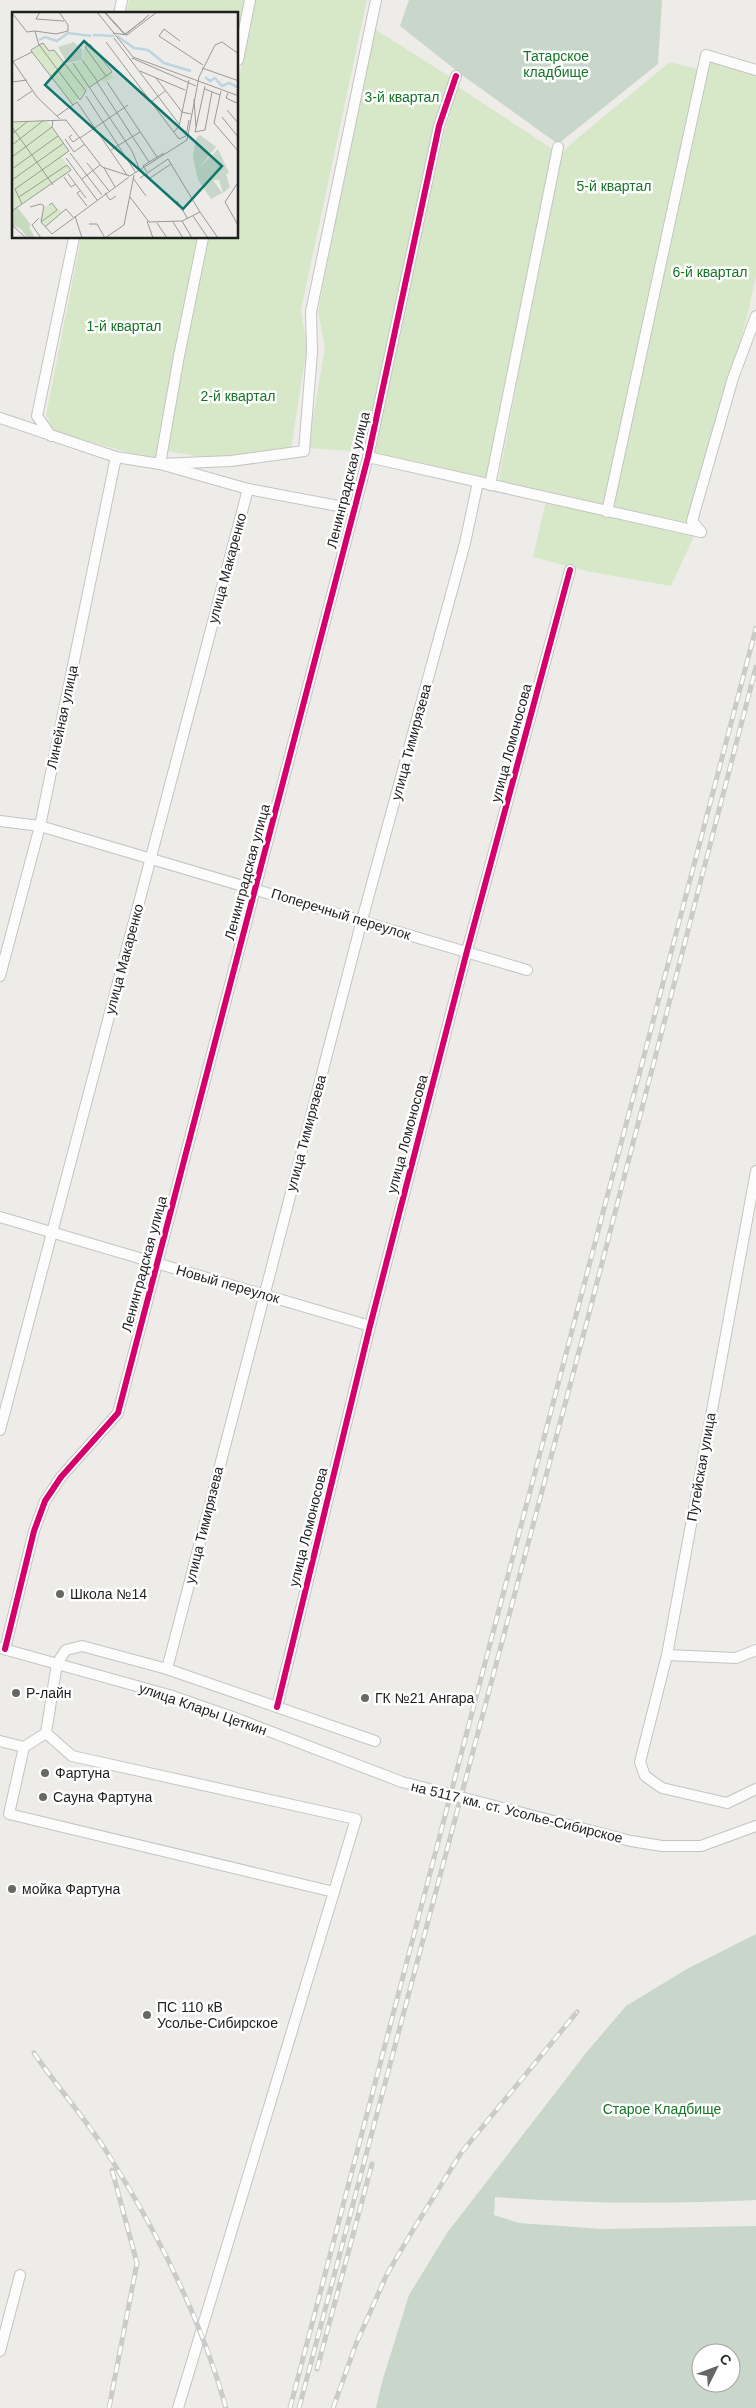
<svg xmlns="http://www.w3.org/2000/svg" width="756" height="2408" font-family="Helvetica,sans-serif">
<style>
.grass{fill:#d7e8c9}
.cemetery{fill:#c8d7c9;fill-rule:evenodd}
.lines{fill:none;stroke-linecap:round;stroke-linejoin:round}
.minor-casing{stroke:#c4c4c2;stroke-width:12}
.minor{stroke:#fcfcfc;stroke-width:10}
.rail-casing{stroke:#cbcbca;stroke-width:5}
.rail{stroke:#fff;stroke-width:3;stroke-dasharray:9;stroke-linecap:butt}
.minor-bridge-casing{stroke:#c4c4c2;stroke-width:12;stroke-linecap:butt}
.minor-bridge{stroke:#fcfcfc;stroke-width:10}
.cycleway-casing{stroke:#fff;stroke-width:9}
.cycleway{stroke:#d6006c;stroke-width:6}
.poi-dot{fill:#676765;stroke:#fff;stroke-width:2}
.labels{text-anchor:middle;dominant-baseline:central;stroke-width:5;stroke-linejoin:round;paint-order:stroke}
.park-label{font-size:14px;fill:#157526;stroke:#fff}
.street-label{font-size:14px;fill:#1f1f1f;stroke:#fff}
.poi-label{font-size:14px;fill:#1f1f1f;stroke:#fff;text-anchor:start}
.inset-river{fill:none;stroke:#bed4de;stroke-width:2.5}
.inset-road{fill:none;stroke:#9b9a98;stroke-width:1}
.view{fill:#0f766e;fill-opacity:0.15;stroke:#0f766e;stroke-width:2.5}
.inset-edge{fill:none;stroke:#1f1f1f;stroke-width:2.5}
</style>
<rect width="100%" height="100%" fill="#edece8"/>
<g class="grass">
<path d="M 129,0 L 248,0 L 238,51 L 238,14 L 126,14 Z"/>
<path d="M 254,0 L 367,0 L 301,310 L 307,347 L 291,449 L 220,460 L 166,451 L 207,238 L 238,238 L 238,83 Z"/>
<path d="M 373,28 L 452,78 L 365,452 L 308,448 L 325,347 L 318,312 Z"/>
<path d="M 709,60 L 756,74 L 756,276 L 747,317 L 688,526 L 611,509 Z"/>
<path d="M 670,62 L 701,70 L 606,506 L 498,484 L 559,156 L 574,141 Z"/>
<path d="M 457,86 L 554,150 L 487,480 L 372,454 L 442,142 Z"/>
<path d="M 81,238 L 201,238 L 157,461 L 54,431 L 46,415 Z"/>
<path d="M 546,501 L 695,534 L 671,586 L 591,572 L 533,557 Z"/>
</g>
<g class="cemetery">
<path d="M 409,0 L 662,0 L 658,64 L 558,144 L 462,75 L 400,26 Z"/>
<path d="M 756,1934 L 756,2200 C 669,2204 582,2204 495,2197 L 494,2215 L 519,2223 L 602,2229 L 756,2226 L 756,2408 L 376,2408 L 382,2382 L 409,2295 L 447,2233 L 586,2053 L 626,2006 L 687,1969 ZM 701,2353 L 731,2353 L 731,2383 L 701,2383 Z"/>
</g>
<g class="lines">
<defs>
<g id="minor">
<path d="M 119,14 L 122,0"/>
<path d="M 238,60 L 250,0"/>
<path d="M 203,238 L 179,356 L 160,464 L 231,461 L 304,451 L 312,352 L 311,312 L 376,0"/>
<path d="M 0,418 L 116,457 L 160,464 L 248,489 L 354,509"/>
<path d="M 51,436 L 37,416 L 74,238"/>
<path d="M 368,457 L 701,532"/>
<path d="M 490,485 L 558,147"/>
<path d="M 607,512 L 706,55 L 756,70"/>
<path d="M 701,532 L 692,521 L 733,378 L 756,316"/>
<path d="M 0,821 L 40,826 L 527,970"/>
<path d="M 0,976 L 40,826 L 116,457"/>
<path d="M 756,1171 L 667,1655 L 640,1762 L 645,1776 L 662,1788 L 727,1803 L 756,1789"/>
<path d="M 0,1217 L 370,1326"/>
<path d="M 0,1430 L 248,489"/>
<path d="M 0,1648 L 169,1695 L 235,1718 L 402,1782"/>
<path d="M 5,1649 L 34,1531 L 45,1501 L 61,1477 L 118,1413 L 368,457 L 439,126 L 456,76"/>
<path d="M 667,1655 L 736,1658 L 756,1650"/>
<path d="M 167,1669 L 375,1741"/>
<path d="M 277,1707 L 370,1326 L 467,951 L 570,570"/>
<path d="M 46,1733 L 57,1663 L 66,1650 L 82,1646 L 167,1669 L 362,920 L 465,543 L 478,482"/>
<path d="M 0,1741 L 24,1747 L 46,1733 L 72,1756 L 356,1819 L 178,2408"/>
<path d="M 24,1747 L 9,1814 L 334,1892"/>
<path d="M 631,1841 L 662,1846 L 701,1846 L 756,1826"/>
<path d="M 0,2351 L 20,2275"/>
</g>
</defs>
<use href="#minor" class="minor-casing"/>
<use href="#minor" class="minor"/>
<defs>
<g id="rail">
<path d="M 34,2053 C 57,2087 86,2119 108,2154 C 158,2233 201,2318 226,2408"/>
<path d="M 317,2369 L 372,2164"/>
<path d="M 109,2408 L 137,2263 L 112,2170"/>
<path d="M 290,2408 L 756,628"/>
<path d="M 299,2408 L 586,1325 L 756,667"/>
<path d="M 333,2408 L 356,2344 L 387,2274 L 413,2230 L 461,2153 L 577,2012"/>
</g>
</defs>
<use href="#rail" class="rail-casing"/>
<use href="#rail" class="rail"/>
<defs>
<path id="minor-bridge" d="M 402,1782 L 631,1841"/>
</defs>
<use href="#minor-bridge" class="minor-bridge-casing"/>
<use href="#minor-bridge" class="minor-bridge"/>
<defs>
<g id="cycleway">
<path d="M 5,1649 L 34,1531 L 45,1501 L 61,1477 L 118,1413 L 368,457 L 439,126 L 456,76"/>
<path d="M 277,1707 L 370,1326 L 467,951 L 570,570"/>
</g>
</defs>
<use href="#cycleway" class="cycleway-casing"/>
<use href="#cycleway" class="cycleway"/>
</g>
<g class="poi-dot">
<circle cx="60" cy="1594" r="5"/>
<circle cx="16" cy="1693" r="5"/>
<circle cx="365" cy="1698" r="5"/>
<circle cx="45" cy="1773" r="5"/>
<circle cx="43" cy="1797" r="5"/>
<circle cx="12" cy="1889" r="5"/>
<circle cx="147" cy="2015" r="5"/>
</g>
<g class="labels">
<g class="park-label">
<text x="556" y="56">Татарское<tspan x="556" dy="16">кладбище</tspan></text>
<text x="402" y="97">3-й квартал</text>
<text x="614" y="186">5-й квартал</text>
<text x="710" y="272">6-й квартал</text>
<text x="124" y="326">1-й квартал</text>
<text x="238" y="396">2-й квартал</text>
<text x="662" y="2109">Старое Кладбище</text>
</g>
<g class="street-label">
<text transform="translate(348 480) rotate(-76)">Ленинградская улица</text>
<text transform="translate(227 568) rotate(-75)">улица Макаренко</text>
<text transform="translate(62 717) rotate(-78)">Линейная улица</text>
<text transform="translate(411 742) rotate(-75)">улица Тимирязева</text>
<text transform="translate(511 743) rotate(-75)">улица Ломоносова</text>
<text transform="translate(247 872) rotate(-75)">Ленинградская улица</text>
<text transform="translate(341 914) rotate(17)">Поперечный переулок</text>
<text transform="translate(124 959) rotate(-75)">улица Макаренко</text>
<text transform="translate(306 1133) rotate(-75)">улица Тимирязева</text>
<text transform="translate(407 1134) rotate(-75)">улица Ломоносова</text>
<text transform="translate(144 1264) rotate(-75)">Ленинградская улица</text>
<text transform="translate(228 1284) rotate(16)">Новый переулок</text>
<text transform="translate(701 1467) rotate(-80)">Путейская улица</text>
<text transform="translate(204 1525) rotate(-76)">улица Тимирязева</text>
<text transform="translate(308 1527) rotate(-76)">улица Ломоносова</text>
<text transform="translate(203 1709) rotate(19)">улица Клары Цеткин</text>
<text transform="translate(517 1812) rotate(14)">на 5117 км. ст. Усолье-Сибирское</text>
</g>
<g class="poi-label">
<text x="70" y="1594">Школа №14</text>
<text x="26" y="1693">Р-лайн</text>
<text x="375" y="1698">ГК №21 Ангара</text>
<text x="55" y="1773">Фартуна</text>
<text x="53" y="1797">Сауна Фартуна</text>
<text x="22" y="1889">мойка Фартуна</text>
<text x="157" y="2007">ПС 110 кВ<tspan x="157" dy="16">Усолье-Сибирское</tspan></text>
</g>
</g>
<g transform="translate(12 12)">
<rect width="226" height="226" fill="#edece8"/>
<path d="M 31,31 L 38,40 L 42,38 L 74,79 L 60,92 L 19,38 ZM 78,32 L 101,65 L 92,71 L 90,67 L 74,78 L 54,53 L 71,49 L 71,38 ZM 35,109 L 57,138 L 50,145 L 59,159 L 0,198 L 0,111 ZM 40,192 L 51,200 L 33,215 L 28,207 L 33,195 Z" fill="#d7e8c9"/>
<path d="M 5,195 L 19,213 L 17,215 L 22,224 L 20,226 L 15,226 L 9,217 L 0,213 L 0,198 Z" fill="#c6dabf"/>
<path d="M 62,30 L 70,38 L 70,48 L 55,51 L 46,35 ZM 188,123 L 204,135 L 185,158 L 206,137 L 217,161 L 214,162 L 218,175 L 211,181 L 207,168 L 201,168 L 210,181 L 199,187 L 186,168 L 181,145 L 184,126 Z" fill="#c8d7c9"/>
<path class="inset-river" d="M 81,23 L 102,24M 105,24 L 122,36 L 136,38 L 152,51 L 179,59M 27,28 L 33,25 L 45,29 L 56,21 L 79,24M 193,65 L 198,69 L 203,66 L 210,74 L 217,71 L 227,76"/>
<path class="inset-road" d="M 28,0 L 24,7 L 52,9M 85,0 L 121,45 L 227,84M 92,0 L 113,23 L 137,3M 93,0 L 113,22 L 133,7M 0,1 L 15,20 L 23,19 L 26,30 L 27,33 L 28,34 L 68,88 L 74,79 L 42,38 L 37,39 L 31,31 L 27,33 L 19,38 L 20,40M 23,19 L 44,22 L 56,19 L 56,13 L 47,0M 101,21 L 115,23 L 145,0M 102,26 L 167,112M 168,29 L 152,17 L 147,24 L 191,53M 94,30 L 167,127 L 174,124 L 177,108M 120,46 L 184,74M 0,48 L 25,85 L 48,107M 70,48 L 86,70M 0,50 L 20,40 L 61,93M 61,51 L 120,139 L 128,158M 190,56 L 227,69M 128,59 L 173,78M 144,66 L 170,100 L 179,102M 0,70 L 15,68M 85,70 L 137,150 L 131,154 L 135,160M 95,70 L 145,145M 193,74 L 183,120 L 193,118 L 200,80M 78,75 L 94,64 L 100,60 L 78,32 L 73,35 L 94,64M 193,77 L 208,83M 209,79 L 202,111 L 227,140M 216,81 L 214,86 L 227,92M 74,84 L 124,161M 182,87 L 184,115M 5,89 L 20,79M 65,90 L 115,163M 139,90 L 153,79M 215,98 L 227,112M 45,104 L 65,90M 210,105 L 227,126M 0,110 L 54,108 L 90,155 L 118,164 L 175,128 L 187,65 L 203,33 L 210,30 L 227,42M 0,115 L 41,173M 162,120 L 167,114 L 177,68M 0,122 L 16,109M 60,123 L 57,125 L 61,130 L 68,125M 68,126 L 116,93M 53,127 L 62,140 L 73,132M 0,133 L 32,108M 99,138 L 128,120M 58,141 L 90,183M 0,145 L 40,115M 54,146 L 85,188M 137,150 L 152,141M 75,151 L 97,179M 92,156 L 103,175M 0,157 L 46,124M 56,162 L 74,186M 134,162 L 138,166 L 159,152M 52,165 L 59,175 L 64,172M 121,166 L 134,184M 128,166 L 156,147 L 188,200M 70,167 L 88,153M 0,168 L 52,131M 227,169 L 213,190 L 227,215M 68,179 L 65,181 L 75,194M 93,181 L 98,188 L 104,184M 118,185 L 137,210 L 170,209 L 188,200 L 206,226M 165,189 L 176,207M 10,192 L 3,177 L 57,139 L 40,115 L 41,108M 18,195 L 29,192 L 32,194 L 29,210M 0,199 L 59,158 L 55,153 L 7,185M 63,204 L 70,226M 181,204 L 196,226M 27,206 L 20,213 L 29,226M 135,209 L 141,226M 170,209 L 180,226M 29,210 L 40,222 L 117,165M 29,210 L 45,198 L 40,191 L 37,193M 161,210 L 171,226M 145,211 L 155,226M 77,212 L 85,212 L 93,226 L 112,213 L 122,163M 0,213 L 14,226M 33,215 L 54,197 L 61,205"/>
<path class="view" d="M 72,29 L 210,154 L 171,197 L 33,73 Z"/>
<rect width="226" height="226" class="inset-edge"/>
</g>
<g transform="translate(716 2368) rotate(48)"><circle r="24" fill="#ffffff" stroke="#a5a5a5"/>
<path d="M0-4L9 19L0 12L-9 19Z" fill="#676765"/>
<text y="-8" font-size="14" font-weight="bold" text-anchor="middle" fill="#1f1f1f">С</text>
</g>
</svg>
